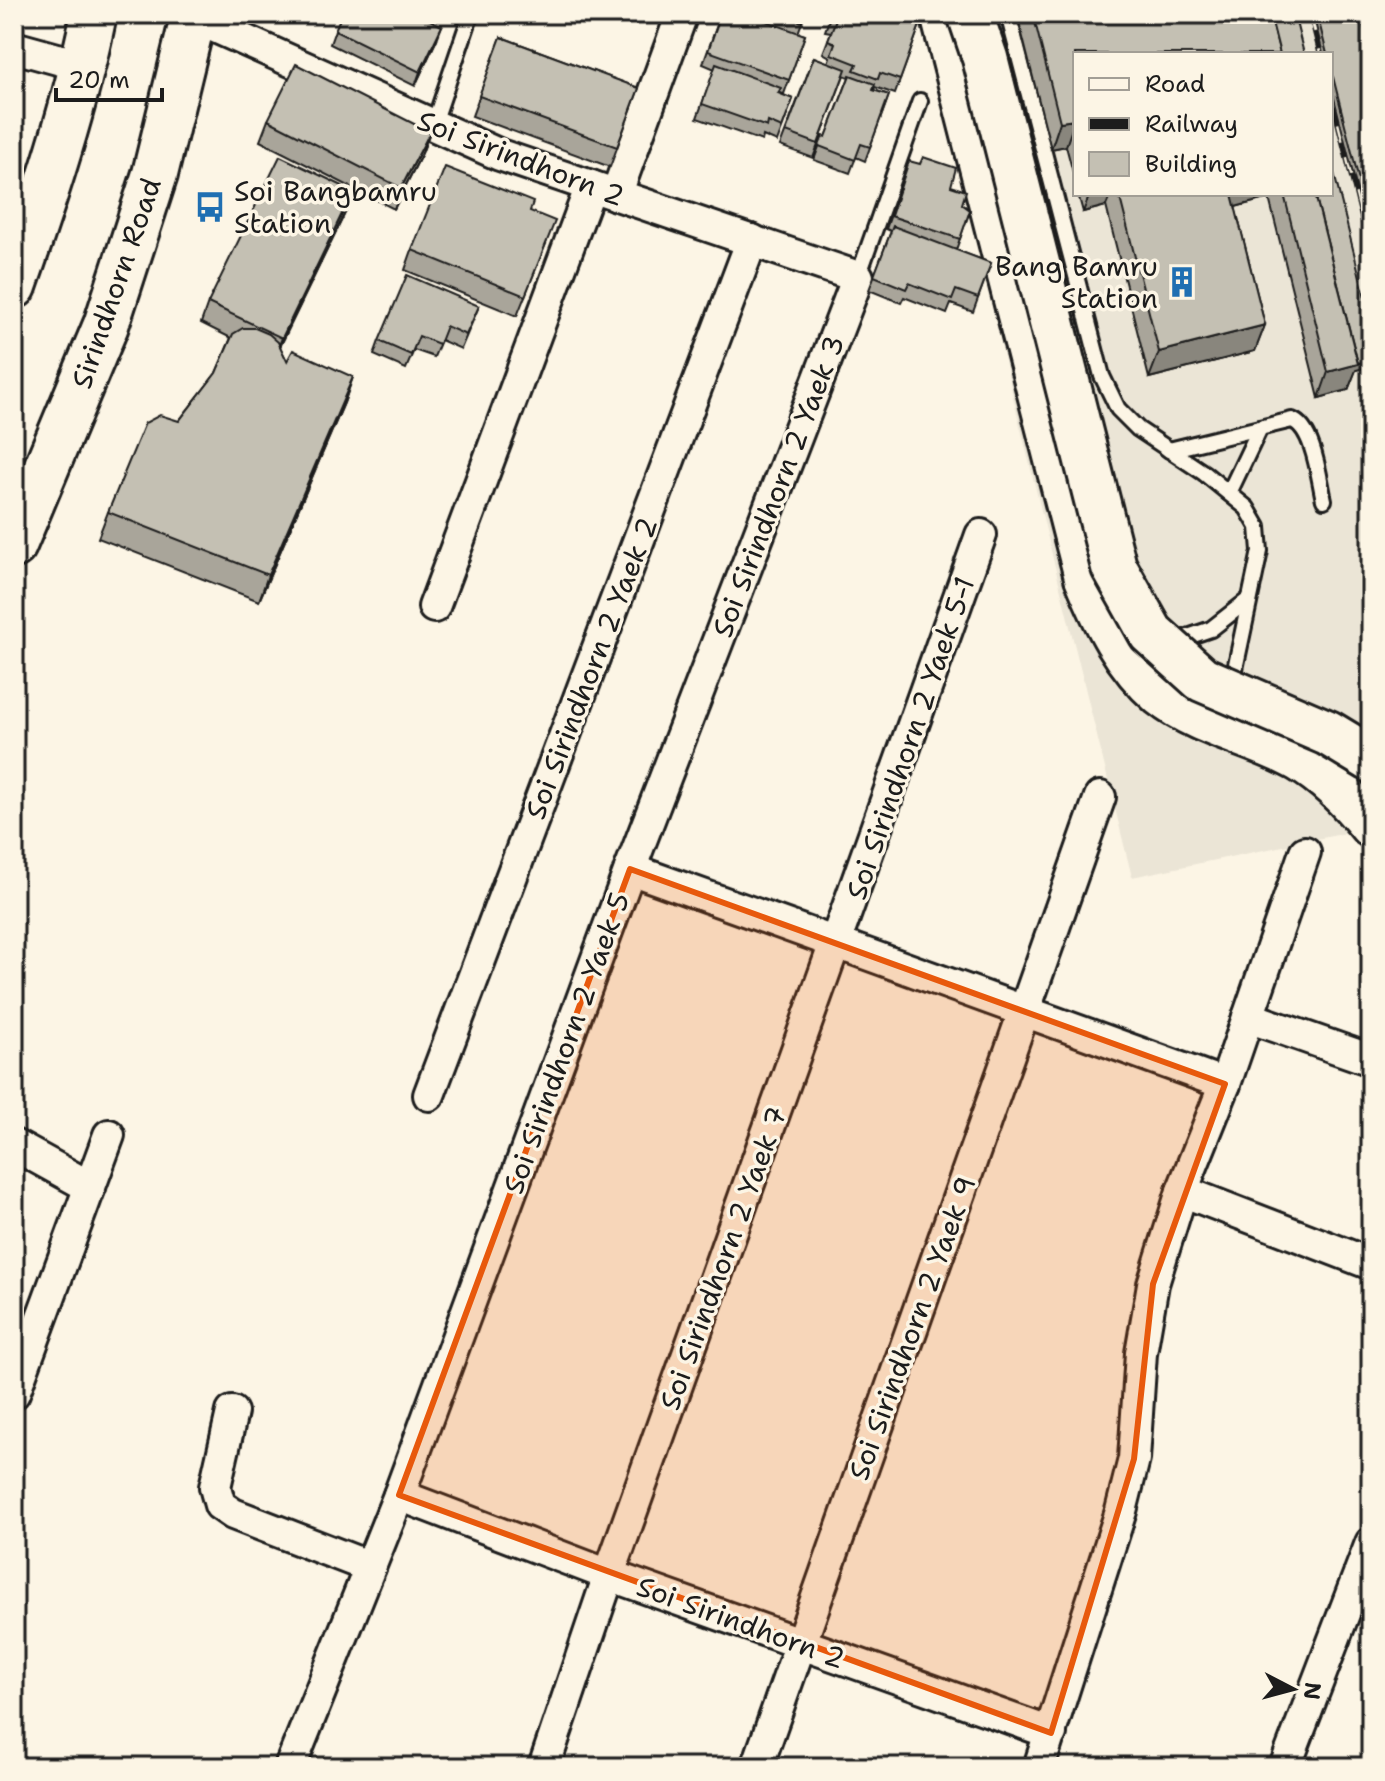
<svg xmlns="http://www.w3.org/2000/svg" width="1385" height="1781" font-family="'Shantell Sans',sans-serif">
<style>
.built{fill:#ebe5d6;fill-rule:evenodd}
.lines{fill:none;stroke-linecap:round;stroke-linejoin:round}
.service-casing{stroke:#1c1c1c;stroke-width:20}
.minor-casing{stroke:#1c1c1c;stroke-width:36}
.secondary-casing{stroke:#1c1c1c;stroke-width:48}
.primary-casing{stroke:#1c1c1c;stroke-width:50}
.service{stroke:#fcf5e5;stroke-width:14}
.minor{stroke:#fcf5e5;stroke-width:30}
.secondary{stroke:#fcf5e5;stroke-width:42}
.primary{stroke:#fcf5e5;stroke-width:44}
.rail-casing{stroke:#1c1c1c;stroke-width:9}
.rail{stroke:#fcf5e5;stroke-width:6;stroke-dasharray:18;stroke-linecap:butt}
.primary-bridge-casing{stroke:#1c1c1c;stroke-width:50;stroke-linecap:butt}
.primary-bridge{stroke:#fcf5e5;stroke-width:44}
.wall{fill:#a9a59a;stroke:#1c1c1c;stroke-width:2}
.shaded-wall{fill:#89867d;stroke:#1c1c1c;stroke-width:2}
.building{fill:#c4c0b3;stroke:#1c1c1c;stroke-width:2}
.marked{fill:#e8590c;fill-opacity:0.2;stroke:#e8590c;stroke-width:6;stroke-linejoin:round}
.labels{text-anchor:middle;dominant-baseline:central;stroke-width:7;stroke-linejoin:round;paint-order:stroke}
.street-label{font-size:28px;fill:#1c1c1c;stroke:#fcf5e5}
.poi-label{font-size:28px;fill:#1c1c1c;stroke:#fcf5e5;text-anchor:start}
</style>
<rect width="100%" height="100%" fill="#fcf5e5"/>
<filter id="ink" filterUnits="userSpaceOnUse"><feTurbulence type="fractalNoise" baseFrequency=".0125" numOctaves="2"/><feDisplacementMap in="SourceGraphic" scale="16" xChannelSelector="R" yChannelSelector="G"/><feConvolveMatrix kernelMatrix="1 2 1 2 8 2 1 2 1" color-interpolation-filters="sRGB"/></filter>
<g filter="url(#ink)">
<path class="built" d="M 917,14 L 1371,14 L 1371,828 L 1132,877 L 1014,401 L 986,276 ZM 1075,54 L 1331,54 L 1331,194 L 1075,194 Z"/>
<g class="lines">
<defs>
<g id="service">
<path d="M 1008,14 L 1102,376 L 1118,409 L 1138,429 L 1204,473 L 1247,508 L 1258,527 L 1260,551 L 1231,688"/>
<path d="M 433,126 L 471,14"/>
<path d="M 858,277 L 920,101"/>
<path d="M 1169,450 L 1292,420 C 1314,428 1319,479 1324,500"/>
<path d="M 1229,493 L 1260,428"/>
<path d="M 1173,642 L 1211,629 L 1248,600"/>
</g>
<g id="minor">
<path d="M 193,17 L 500,155 L 858,277 L 630,869 L 399,1495 L 290,1767"/>
<path d="M 14,47 L 83,66"/>
<path d="M 616,195 L 682,14"/>
<path d="M 434,607 L 591,186"/>
<path d="M 630,869 C 829,939 1026,1013 1225,1084"/>
<path d="M 1248,1017 L 1371,1060"/>
<path d="M 429,1095 L 752,240"/>
<path d="M 14,1145 L 90,1187"/>
<path d="M 1182,1191 L 1371,1264"/>
<path d="M 14,1393 L 109,1135"/>
<path d="M 232,1412 L 215,1487 L 220,1505 L 233,1514 L 370,1567"/>
<path d="M 399,1495 L 609,1575 L 1051,1733"/>
<path d="M 544,1767 L 609,1575 L 981,535"/>
<path d="M 757,1767 L 1100,797"/>
<path d="M 1039,1767 L 1121,1511 L 1134,1459 L 1141,1353 L 1153,1284 L 1182,1191 L 1225,1084 L 1305,852"/>
<path d="M 1285,1767 L 1371,1543"/>
</g>
<path id="secondary" d="M 942,14 L 1086,577 C 1104,621 1124,663 1161,695 C 1201,727 1255,735 1299,760 C 1328,777 1350,800 1371,826"/>
<g id="primary">
<path d="M 14,286 C 45,197 75,107 94,14"/>
<path d="M 14,545 L 106,325 L 155,174 L 194,14"/>
</g>
</defs>
<use href="#service" class="service-casing"/>
<use href="#minor" class="minor-casing"/>
<use href="#secondary" class="secondary-casing"/>
<use href="#primary" class="primary-casing"/>
<use href="#service" class="service"/>
<use href="#minor" class="minor"/>
<use href="#secondary" class="secondary"/>
<use href="#primary" class="primary"/>
<defs>
<g id="rail">
<path d="M 1312,14 L 1322,54"/>
<path d="M 1331,88 L 1371,247"/>
<path d="M 1362,345 L 1371,381"/>
</g>
</defs>
<use href="#rail" class="rail-casing"/>
<use href="#rail" class="rail"/>
<defs>
<path id="primary-bridge" d="M 970,14 L 985,58 L 1114,567 L 1151,633 L 1202,679 L 1328,733 L 1371,759"/>
</defs>
<use href="#primary-bridge" class="primary-bridge-casing"/>
<use href="#primary-bridge" class="primary-bridge"/>
</g>
<g class="wall">
<path d="M 721,14 L 805,14 L 798,33 L 805,35 L 784,94 L 779,93 L 793,99 L 777,142 L 763,136 L 762,141 L 697,118 L 715,69 L 703,64 Z"/>
<path d="M 831,14 L 921,22 L 895,94 L 875,87 L 874,90 L 889,95 L 865,161 L 856,157 L 850,173 L 814,160 L 823,136 L 826,137 L 849,77 L 844,75 L 813,158 L 780,146 L 814,57 L 828,63 L 830,57 L 823,53 L 831,32 L 825,31 Z"/>
<path d="M 1017,14 L 1294,14 L 1075,54 L 1075,180 L 1066,146 L 1051,149 Z"/>
<path d="M 1313,14 L 1361,14 L 1371,55 L 1371,246 L 1331,86 L 1331,54 L 1323,54 Z"/>
<path d="M 335,30 L 437,39 L 415,86 L 330,44 Z"/>
<path d="M 501,37 L 639,88 L 610,167 L 472,116 Z"/>
<path d="M 268,120 L 430,132 L 422,153 L 394,209 L 260,141 Z"/>
<path d="M 909,161 L 951,186 L 962,204 L 970,210 L 956,250 L 991,263 L 973,312 L 951,304 L 947,314 L 904,297 L 901,303 L 869,290 L 891,231 L 886,229 Z"/>
<path d="M 353,191 L 346,211 L 280,347 L 287,361 L 353,377 L 344,403 L 259,601 L 98,538 L 108,512 L 216,373 L 231,338 L 201,323 L 208,303 Z"/>
<path d="M 1078,194 L 1331,194 L 1371,321 L 1371,366 L 1356,370 L 1348,390 L 1319,398 L 1269,198 L 1235,207 L 1265,325 L 1255,351 L 1149,378 L 1106,206 L 1083,212 Z"/>
<path d="M 530,211 L 547,241 L 517,316 L 405,270 L 412,250 Z"/>
<path d="M 479,306 L 461,349 L 441,340 L 434,357 L 414,350 L 406,369 L 374,355 L 379,341 Z"/>
</g>
<g class="shaded-wall">
<path d="M 442,26 L 437,39 L 415,86 L 420,72 Z"/>
<path d="M 1075,120 L 1066,146 L 1051,149 L 1060,122 Z"/>
<path d="M 430,132 L 422,153 L 394,209 L 401,188 Z"/>
<path d="M 353,191 L 346,211 L 274,358 L 282,338 Z"/>
<path d="M 1090,194 L 1111,194 L 1106,206 L 1083,212 Z"/>
<path d="M 1226,194 L 1270,194 L 1269,198 L 1220,211 Z"/>
<path d="M 1265,325 L 1255,351 L 1149,378 L 1159,352 Z"/>
<path d="M 1371,360 L 1371,366 L 1356,370 L 1348,390 L 1319,398 L 1328,372 Z"/>
<path d="M 353,377 L 344,403 L 259,601 L 268,575 Z"/>
</g>
<g class="building">
<path d="M 342,14 L 418,14 L 442,26 L 420,72 L 335,30 Z"/>
<path d="M 721,14 L 746,14 L 805,35 L 789,80 L 708,51 Z"/>
<path d="M 782,14 L 805,14 L 802,22 Z"/>
<path d="M 831,14 L 900,14 L 921,22 L 900,80 L 880,73 L 878,79 L 854,70 L 857,64 L 831,54 L 835,43 L 828,40 L 836,19 L 830,17 Z"/>
<path d="M 1033,14 L 1270,14 L 1280,54 L 1075,54 L 1075,120 L 1060,122 Z"/>
<path d="M 1270,14 L 1294,14 L 1304,54 L 1280,54 Z"/>
<path d="M 1317,14 L 1361,14 L 1371,55 L 1371,228 L 1331,69 L 1331,54 L 1327,54 Z"/>
<path d="M 501,37 L 639,88 L 617,147 L 479,96 Z"/>
<path d="M 814,57 L 846,69 L 818,144 L 786,132 Z"/>
<path d="M 296,64 L 430,132 L 401,188 L 268,120 Z"/>
<path d="M 716,64 L 781,88 L 778,93 L 793,99 L 782,128 L 768,122 L 767,127 L 702,104 Z"/>
<path d="M 850,75 L 875,84 L 873,90 L 889,95 L 870,147 L 861,144 L 855,160 L 819,146 L 823,136 L 826,137 Z"/>
<path d="M 280,156 L 353,191 L 282,338 L 208,303 Z"/>
<path d="M 923,157 L 956,168 L 951,186 L 966,191 L 962,204 L 970,210 L 960,239 L 891,216 L 909,161 L 920,164 Z"/>
<path d="M 1331,161 L 1371,321 L 1371,360 L 1358,363 L 1315,194 L 1331,194 Z"/>
<path d="M 445,167 L 533,202 L 530,211 L 555,221 L 525,296 L 412,250 Z"/>
<path d="M 1119,194 L 1232,194 L 1265,325 L 1159,352 Z"/>
<path d="M 1284,194 L 1315,194 L 1358,364 L 1328,372 Z"/>
<path d="M 893,226 L 991,263 L 978,298 L 956,290 L 952,300 L 909,283 L 906,289 L 874,276 Z"/>
<path d="M 407,275 L 479,306 L 466,335 L 446,326 L 439,344 L 419,336 L 411,355 L 379,341 Z"/>
<path d="M 243,328 L 255,328 L 269,334 L 278,342 L 287,361 L 293,350 L 353,377 L 268,575 L 108,512 L 145,423 L 160,415 L 179,421 L 216,373 L 233,334 Z"/>
</g>
</g>
<path class="marked" d="M 630,869 L 1225,1084 L 1153,1284 L 1134,1459 L 1051,1733 L 399,1495 Z"/>
<defs>
<symbol id="bus-bare" viewBox="-9 -9 18 18"><path d="M-5-6H5V4H4V6H2V4H-2V6H-4V4H-5ZM-3.5-4V0h7V-4ZM-3.5 1.2v1.5H-2V1.2ZM2 1.2v1.5H3.5V1.2Z" fill="#1f6fb2" stroke="#fcf5e5" stroke-width="2.5" paint-order="stroke"/></symbol>
<symbol id="building-bare" viewBox="-9 -9 18 18"><path d="M-4-6H4V6H1V3H-1V6H-4ZM-2.5-4.3h1.7v1.8h-1.7ZM.8-4.3h1.7v1.8H.8ZM-2.5-1h1.7V.8h-1.7ZM.8-1h1.7V.8H.8Z" fill="#1f6fb2" stroke="#fcf5e5" stroke-width="2.5" paint-order="stroke"/></symbol>
</defs>
<g fill-rule="evenodd">
<use href="#bus-bare" x="188" y="185" width="44" height="44"/>
<use href="#building-bare" x="1160" y="260" width="44" height="44"/>
</g>
<g class="labels">
<g class="street-label">
<text transform="translate(521 158) rotate(21)">Soi Sirindhorn 2</text>
<text transform="translate(116 283) rotate(-71)">Sirindhorn Road</text>
<text transform="translate(778 486) rotate(-69)">Soi Sirindhorn 2 Yaek 3</text>
<text transform="translate(591 668) rotate(-69)">Soi Sirindhorn 2 Yaek 2</text>
<text transform="translate(910 738) rotate(-71)">Soi Sirindhorn 2 Yaek 5-1</text>
<text transform="translate(566 1043) rotate(-70)">Soi Sirindhorn 2 Yaek 5</text>
<text transform="translate(723 1258) rotate(-70)">Soi Sirindhorn 2 Yaek 7</text>
<text transform="translate(912 1328) rotate(-70)">Soi Sirindhorn 2 Yaek 9</text>
<text transform="translate(741 1622) rotate(20)">Soi Sirindhorn 2</text>
</g>
<g class="poi-label">
<text x="234" y="191">Soi Bangbamru<tspan x="234" dy="32">Station</tspan></text>
<text x="1158" y="266" text-anchor="end">Bang Bamru<tspan x="1158" dy="32">Station</tspan></text>
</g>
</g>
<rect width="1385" height="1781" fill="none" stroke="#fcf5e5" stroke-width="48"/>
<rect x="24" y="24" width="1337" height="1733" fill="none" stroke="#1c1c1c" stroke-width="3" filter="url(#ink)"/>
<rect x="1073" y="52" width="260" height="144" fill="#fcf5e5" stroke="#a29e95" stroke-width="2"/>
<rect x="1089" y="78" width="40" height="12" fill="#fcf5e5" stroke="#a29e95" stroke-width="2"/>
<text x="1145" y="92" font-size="24" fill="#1c1c1c">Road</text>
<rect x="1089" y="118" width="40" height="12" fill="#1c1c1c" stroke="#a29e95" stroke-width="2"/>
<text x="1145" y="132" font-size="24" fill="#1c1c1c">Railway</text>
<rect x="1089" y="152" width="40" height="24" fill="#c4c0b3" stroke="#a29e95" stroke-width="2"/>
<text x="1145" y="172" font-size="24" fill="#1c1c1c">Building</text>
<g transform="translate(1293 1689) rotate(96)" stroke="#fcf5e5" stroke-width="6" paint-order="stroke">
<path d="M0-6L14 30L0 20L-14 30Z" fill="#1c1c1c"/>
<text y="-12" font-size="22" font-weight="bold" text-anchor="middle" fill="#1c1c1c">N</text>
</g>
<path d="M56 88v12h106v-12" fill="none" stroke="#1c1c1c" stroke-width="4"/>
<text x="68" y="88" font-size="24" fill="#1c1c1c" stroke="#fcf5e5" stroke-width="6" paint-order="stroke">20 m</text>
</svg>
